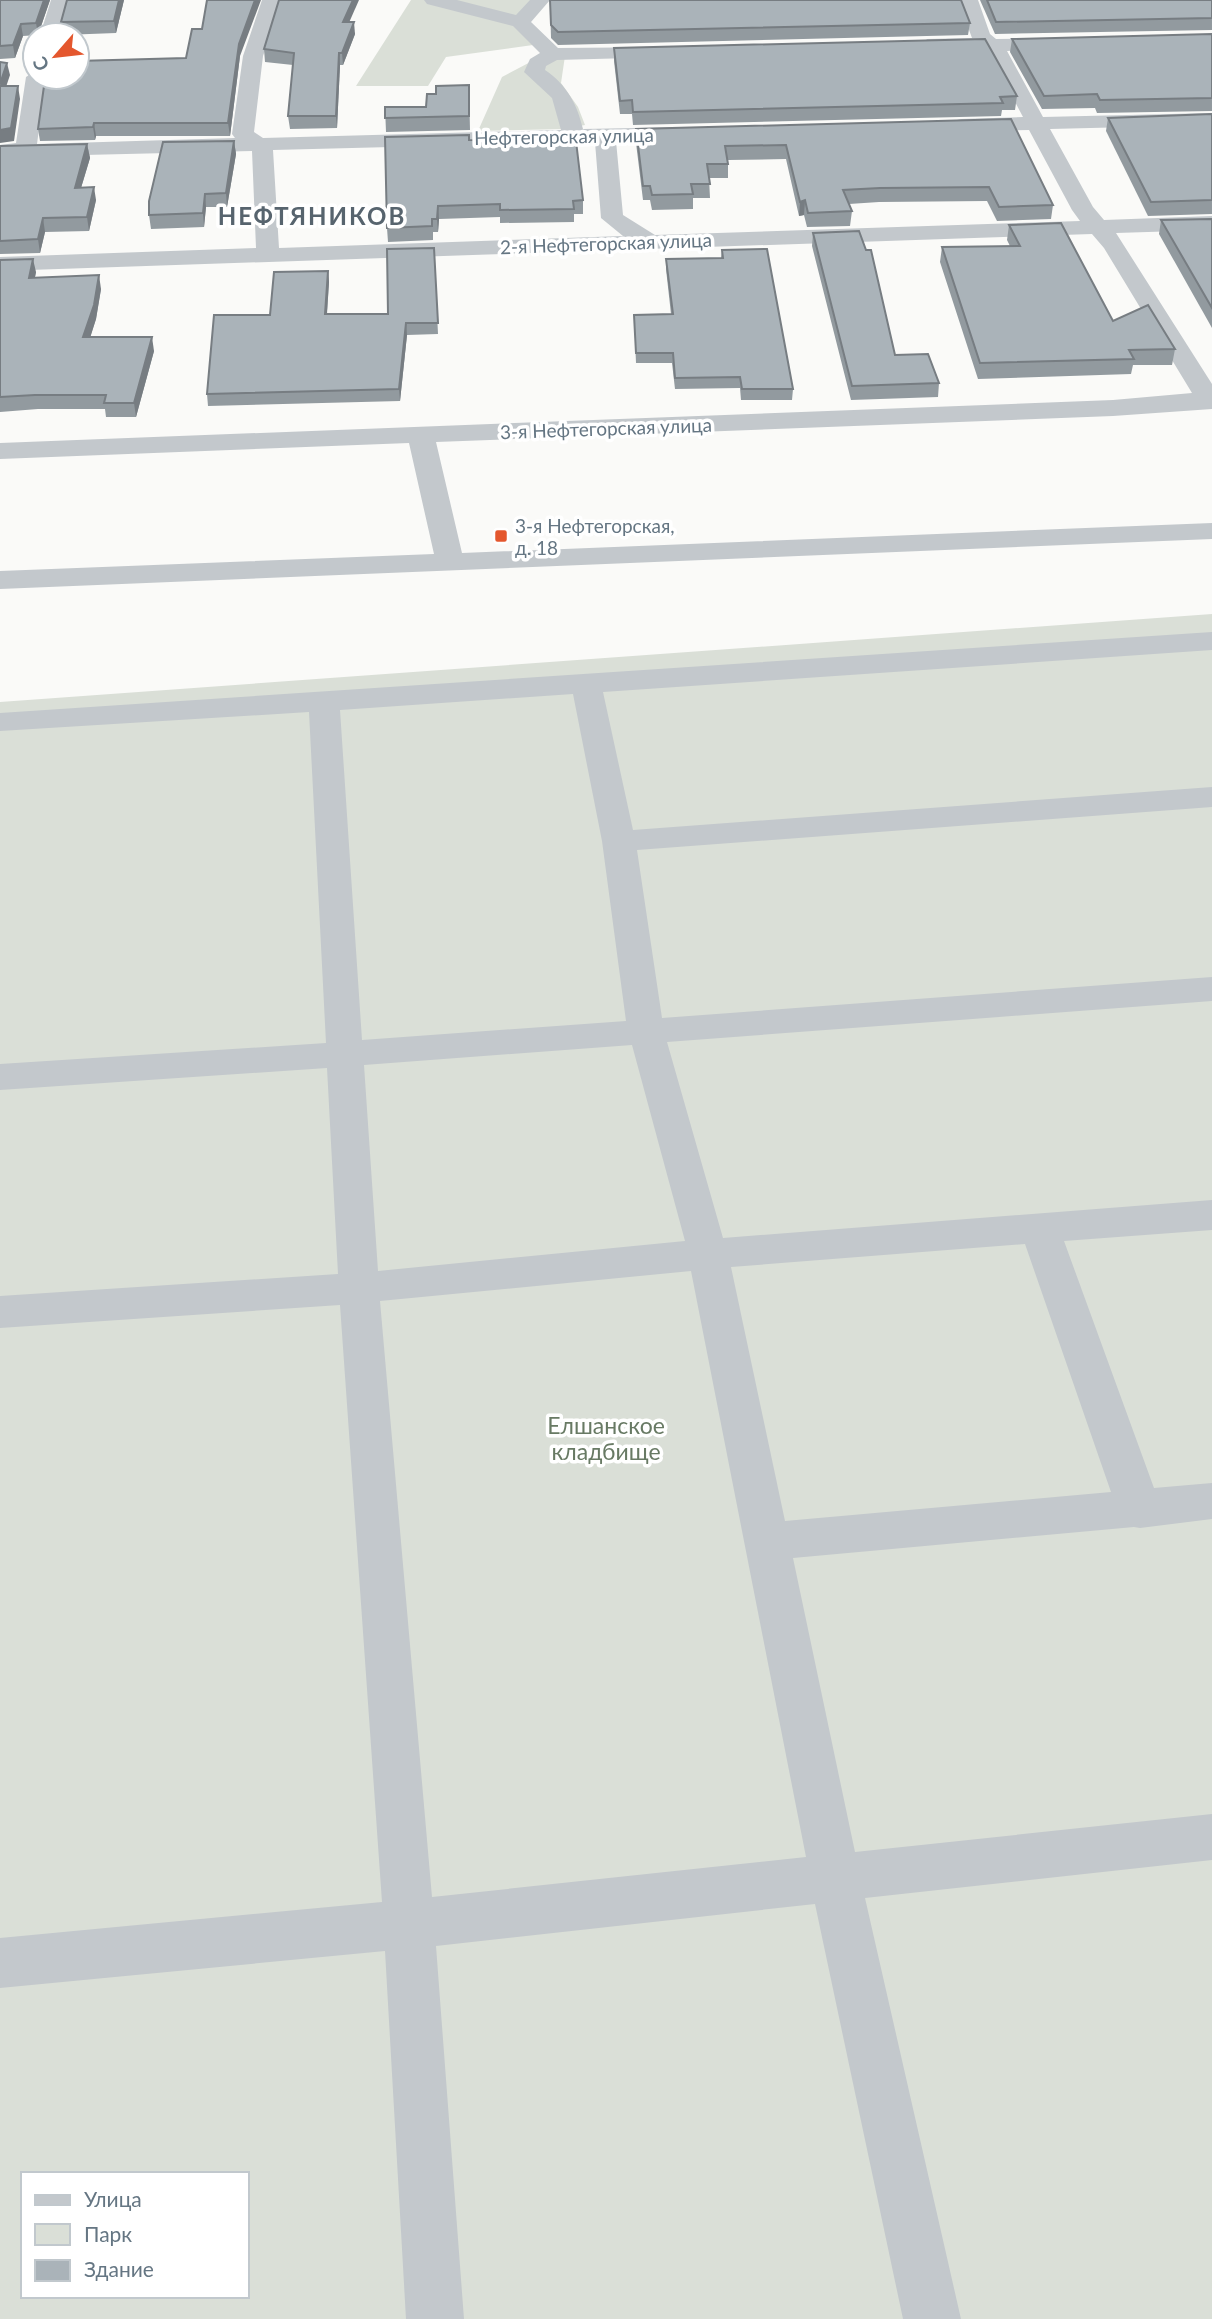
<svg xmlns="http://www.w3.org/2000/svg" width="1212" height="2319" font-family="Lato,sans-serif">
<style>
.green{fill:#dadfd7;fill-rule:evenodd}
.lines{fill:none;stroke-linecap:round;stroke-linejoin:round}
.minor{fill:#c3c8cc;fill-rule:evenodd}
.wall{fill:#929a9f}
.shaded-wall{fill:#777d82}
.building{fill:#aab3b9;stroke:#777d82;stroke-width:2}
.poi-dot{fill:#e4572e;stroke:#fff;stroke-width:2.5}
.labels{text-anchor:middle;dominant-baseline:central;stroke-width:7;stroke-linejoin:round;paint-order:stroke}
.far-street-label{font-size:19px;fill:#657683;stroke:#fff}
.far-poi-label{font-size:19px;fill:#657683;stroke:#fff;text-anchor:start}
.park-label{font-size:23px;fill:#687a64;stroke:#fff}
.far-district-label{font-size:24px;font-weight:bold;letter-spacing:2px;fill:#57646e;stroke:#fff}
</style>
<rect width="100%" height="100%" fill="#fafaf8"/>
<g class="green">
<path d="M 411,0 L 534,0 L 516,16 L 533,45 L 446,57 L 428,86 L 356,86 Z"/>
<path d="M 565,56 L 561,83 L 578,107 L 585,125 L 565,129 L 478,131 L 502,77 L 538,58 Z"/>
<path d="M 1212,614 L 1212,2319 L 0,2319 L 0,702 ZM 23,2174 L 247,2174 L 247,2296 L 23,2296 Z"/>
</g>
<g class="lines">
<g class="minor">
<path d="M 51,0 L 71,0 L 60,35 L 40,35 Z"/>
<path d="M 262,0 L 282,0 L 263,56 L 254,132 L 263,138 L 561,130 L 552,98 L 524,72 L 530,59 L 540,53 L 513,26 L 427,4 L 424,0 L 457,0 L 516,15 L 530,0 L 550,0 L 531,22 L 558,48 L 675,47 L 678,51 L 675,55 L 668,57 L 557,60 L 546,66 L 545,70 C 567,85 577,104 583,129 L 687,127 L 695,128 L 698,133 L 695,138 L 687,139 L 616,141 L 623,215 L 655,235 L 1080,221 L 1072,210 L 1029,130 L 961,131 L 954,129 L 950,125 L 954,121 L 961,119 L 1023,117 L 988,51 L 934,49 L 927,47 L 924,43 L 927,39 L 972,38 L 958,0 L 978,0 L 990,34 L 996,39 L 1070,38 L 1073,42 L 1070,46 L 1063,48 L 1007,51 L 1043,117 L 1212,113 L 1212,125 L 1050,129 L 1093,207 L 1104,220 L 1212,216 L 1212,230 L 1116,233 L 1212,384 L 1212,409 L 1113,416 L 436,442 L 462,553 L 1212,523 L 1212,539 L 0,589 L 0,571 L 434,554 L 409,443 L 0,459 L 0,443 L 1113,400 L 1192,393 L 1104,248 L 1092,234 L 0,271 L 0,257 L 256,248 L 252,151 L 0,157 L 0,145 L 16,143 L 26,77 L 35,71 L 35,77 L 46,77 L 37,144 L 235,138 L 232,134 L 243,56 ZM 595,142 L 601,218 L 623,236 L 279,248 L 273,150 Z"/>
<path d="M 1212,632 L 1212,650 L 603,692 L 633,830 L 1212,787 L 1212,807 L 637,850 L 662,1018 L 1212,977 L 1212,1001 L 667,1042 L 723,1238 L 1212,1200 L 1212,1230 L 1064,1241 L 1154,1488 L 1212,1483 L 1212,1519 L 1140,1528 L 1134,1527 L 793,1558 L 855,1852 L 1212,1814 L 1212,1860 L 865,1898 L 961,2319 L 903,2319 L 815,1904 L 436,1946 L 464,2319 L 406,2319 L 385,1951 L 0,1988 L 0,1938 L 382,1902 L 340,1305 L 0,1328 L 0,1296 L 338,1274 L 327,1068 L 0,1090 L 0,1064 L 326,1043 L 309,712 L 0,731 L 0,713 ZM 573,694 L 602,841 L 626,1021 L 362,1040 L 340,710 ZM 632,1045 L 685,1241 L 378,1271 L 364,1065 ZM 1025,1244 L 1111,1492 L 785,1521 L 731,1267 ZM 691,1271 L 806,1857 L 432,1897 L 380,1301 Z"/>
</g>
</g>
<g class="wall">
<path d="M 0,0 L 50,0 L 38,35 L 23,36 L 15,58 L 0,59 Z"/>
<path d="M 67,0 L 124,0 L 116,33 L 63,35 L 61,22 Z"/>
<path d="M 550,0 L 970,23 L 968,35 L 558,45 L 551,38 Z"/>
<path d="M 980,0 L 1212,0 L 1212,30 L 995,34 Z"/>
<path d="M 349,22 L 355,34 L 343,65 L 340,65 L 337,128 L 290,129 L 288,116 L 293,65 L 265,62 L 264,49 Z"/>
<path d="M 1212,34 L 1212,111 L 1097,113 L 1095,108 L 1042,109 L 1010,52 L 1012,39 Z"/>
<path d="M 614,48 L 1017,96 L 1015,110 L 1002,110 L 1001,116 L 633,125 L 632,114 L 620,114 L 614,61 Z"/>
<path d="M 240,56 L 230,136 L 96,136 L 95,140 L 40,141 L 38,129 L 65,85 L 186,58 Z"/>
<path d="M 469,85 L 470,130 L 386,132 L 385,107 L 426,107 L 436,94 Z"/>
<path d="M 1212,114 L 1212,214 L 1148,216 L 1106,131 L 1108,118 Z"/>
<path d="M 1011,119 L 1053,205 L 1051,219 L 997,221 L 987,201 L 879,202 L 849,204 L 852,211 L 850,226 L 807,227 L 804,215 L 799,216 L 786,159 L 728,160 L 728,178 L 709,178 L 710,198 L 693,198 L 693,209 L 652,210 L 650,200 L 643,200 L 636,143 L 636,129 Z"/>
<path d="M 469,140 L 583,200 L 583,214 L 574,214 L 574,222 L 500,223 L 500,217 L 439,219 L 438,232 L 433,232 L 433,240 L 388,242 L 387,228 Z"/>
<path d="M 234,141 L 236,154 L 227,207 L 206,207 L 204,227 L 151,229 L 149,215 Z"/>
<path d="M 87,144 L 90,158 L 81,188 L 96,200 L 89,231 L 45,232 L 40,253 L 0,254 L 0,146 Z"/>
<path d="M 1212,219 L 1212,328 L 1159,234 L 1161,220 Z"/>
<path d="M 1009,225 L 1113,321 L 1175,349 L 1172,365 L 1133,365 L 1131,374 L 978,379 L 940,262 L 942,247 L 1010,246 L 1007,240 Z"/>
<path d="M 813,233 L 895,355 L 939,383 L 938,397 L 851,400 L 812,246 Z"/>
<path d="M 434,248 L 438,334 L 407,335 L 400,401 L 208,406 L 207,394 L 270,315 L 328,271 L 329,282 L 327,314 L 388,314 Z"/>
<path d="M 722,250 L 793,389 L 792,400 L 741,400 L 740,388 L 675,389 L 672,363 L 636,363 L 634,315 L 671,314 L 666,269 L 666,259 L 721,258 Z"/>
<path d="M 0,260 L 36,272 L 35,277 L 101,289 L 96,319 L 90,337 L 154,351 L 136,417 L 106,417 L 105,409 L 38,409 L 0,412 Z"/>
</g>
<g class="shaded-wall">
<path d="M 44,0 L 50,0 L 38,35 L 36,23 Z"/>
<path d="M 119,0 L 124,0 L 116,33 L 114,21 Z"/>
<path d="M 255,0 L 261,0 L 240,56 L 230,136 L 228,123 L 239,44 Z"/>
<path d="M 353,0 L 359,0 L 344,34 L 343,22 Z"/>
<path d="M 354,22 L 355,34 L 343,65 L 342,53 Z"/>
<path d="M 21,24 L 23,36 L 15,58 L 13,45 Z"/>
<path d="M 339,53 L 340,65 L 337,128 L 336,116 Z"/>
<path d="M 7,63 L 10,75 L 2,99 L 0,84 Z"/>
<path d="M 18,86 L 20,99 L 14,141 L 0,143 L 0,130 Z"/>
<path d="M 94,123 L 96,136 L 95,140 L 93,127 Z"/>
<path d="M 234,141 L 236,154 L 227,207 L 226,193 Z"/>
<path d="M 87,144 L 90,158 L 77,201 L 75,188 Z"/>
<path d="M 94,187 L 96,200 L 89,231 L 87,217 Z"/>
<path d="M 205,194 L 206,207 L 204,227 L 203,213 Z"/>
<path d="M 805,200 L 804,215 L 799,216 L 800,202 Z"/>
<path d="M 438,206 L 439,219 L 438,232 L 437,219 Z"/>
<path d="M 43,218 L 45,232 L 40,253 L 38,239 Z"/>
<path d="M 33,259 L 36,272 L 32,291 L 29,278 Z"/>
<path d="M 328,271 L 329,282 L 326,326 L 325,314 Z"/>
<path d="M 99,275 L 101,289 L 96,319 L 86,351 L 83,337 Z"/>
<path d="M 406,323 L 407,335 L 400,401 L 399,389 Z"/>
<path d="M 152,337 L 154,351 L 136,417 L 134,403 Z"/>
</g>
<g class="building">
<path d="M 0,0 L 44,0 L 36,23 L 21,24 L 13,45 L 0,46 Z"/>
<path d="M 67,0 L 119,0 L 114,21 L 61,22 Z"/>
<path d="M 207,0 L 255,0 L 239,44 L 228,123 L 94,123 L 93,127 L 38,129 L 44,86 L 65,85 L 68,77 L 77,77 L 77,61 L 186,58 L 192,29 L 202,29 Z"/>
<path d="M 279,0 L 353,0 L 343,22 L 354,22 L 342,53 L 339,53 L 336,116 L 288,116 L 294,53 L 264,49 Z"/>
<path d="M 550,0 L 961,0 L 970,23 L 558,32 L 551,25 Z"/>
<path d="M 987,0 L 1212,0 L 1212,18 L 996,22 Z"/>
<path d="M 1212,34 L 1212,98 L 1100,100 L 1097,94 L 1044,96 L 1012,39 Z"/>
<path d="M 985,39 L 1017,96 L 1000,97 L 1003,103 L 633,112 L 632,100 L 620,101 L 614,48 Z"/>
<path d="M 0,62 L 7,63 L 0,84 Z"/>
<path d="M 469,85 L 469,116 L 385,118 L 385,107 L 426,107 L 427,94 L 436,94 L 436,86 Z"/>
<path d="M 0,86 L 18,86 L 11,128 L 0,130 Z"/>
<path d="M 1212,114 L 1212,200 L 1151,202 L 1108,118 Z"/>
<path d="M 1011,119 L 1053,205 L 999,207 L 989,187 L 880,188 L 843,190 L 852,211 L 808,213 L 805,200 L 800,202 L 786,145 L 725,146 L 728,164 L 707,164 L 710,184 L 691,184 L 693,194 L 652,195 L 650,186 L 643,186 L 636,129 Z"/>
<path d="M 469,135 L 469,140 L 576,141 L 583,200 L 573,201 L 574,209 L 500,210 L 500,204 L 438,206 L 437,219 L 432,219 L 432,226 L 387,228 L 385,137 Z"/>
<path d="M 234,141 L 226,193 L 205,194 L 203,213 L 149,215 L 149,201 L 163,142 Z"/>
<path d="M 87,144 L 75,188 L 94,187 L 87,217 L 43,218 L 38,239 L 0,241 L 0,146 Z"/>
<path d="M 1212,219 L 1212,308 L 1161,220 Z"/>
<path d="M 1061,223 L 1113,321 L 1148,305 L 1175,349 L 1129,350 L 1134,359 L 980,363 L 942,247 L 1020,246 L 1009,225 Z"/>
<path d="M 859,231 L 866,250 L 871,250 L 895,355 L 928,354 L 939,383 L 852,386 L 813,233 Z"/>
<path d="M 434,248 L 438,323 L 406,323 L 399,389 L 207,394 L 214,315 L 270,315 L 274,272 L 328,271 L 325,314 L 388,314 L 387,249 Z"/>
<path d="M 767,249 L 793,389 L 742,389 L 740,377 L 675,378 L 673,353 L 636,353 L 634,315 L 673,314 L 666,259 L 723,258 L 722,250 Z"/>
<path d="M 33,259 L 29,278 L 99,275 L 94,305 L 83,337 L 152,337 L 134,403 L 104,403 L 106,395 L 35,395 L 0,397 L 0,260 Z"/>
</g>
<rect class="poi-dot" x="494" y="529" width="14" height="14" rx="3.5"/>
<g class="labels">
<g class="far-street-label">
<text transform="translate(564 136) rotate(-1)">Нефтегорская улица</text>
<text transform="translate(606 243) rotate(-2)">2-я Нефтегорская улица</text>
<text transform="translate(606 428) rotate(-2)">3-я Нефтегорская улица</text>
</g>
<g class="far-poi-label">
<text x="515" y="525">3-я Нефтегорская,<tspan x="515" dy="22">д. 18</tspan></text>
</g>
<g class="park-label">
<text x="606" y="1425">Елшанское<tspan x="606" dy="26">кладбище</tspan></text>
</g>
<g class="far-district-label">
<text x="312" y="215">НЕФТЯНИКОВ</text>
</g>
</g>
<rect x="21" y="2172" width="228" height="126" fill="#ffffff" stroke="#c1c8cd" stroke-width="2"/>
<rect x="35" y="2195" width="35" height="10" fill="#c3c8cc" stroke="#c1c8cd" stroke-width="2"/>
<text x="84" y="2207" font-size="21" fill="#657683">Улица</text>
<rect x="35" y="2224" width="35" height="21" fill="#dadfd7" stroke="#c1c8cd" stroke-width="2"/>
<text x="84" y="2242" font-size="21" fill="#657683">Парк</text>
<rect x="35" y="2260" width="35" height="21" fill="#aab3b9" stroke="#c1c8cd" stroke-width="2"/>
<text x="84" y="2277" font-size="21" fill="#657683">Здание</text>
<g transform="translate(56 56) rotate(242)"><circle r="33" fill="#ffffff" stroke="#c1c8cd" stroke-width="2"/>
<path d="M0-5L12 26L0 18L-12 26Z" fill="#e4572e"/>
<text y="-10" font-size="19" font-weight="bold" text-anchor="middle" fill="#657683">С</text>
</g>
</svg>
